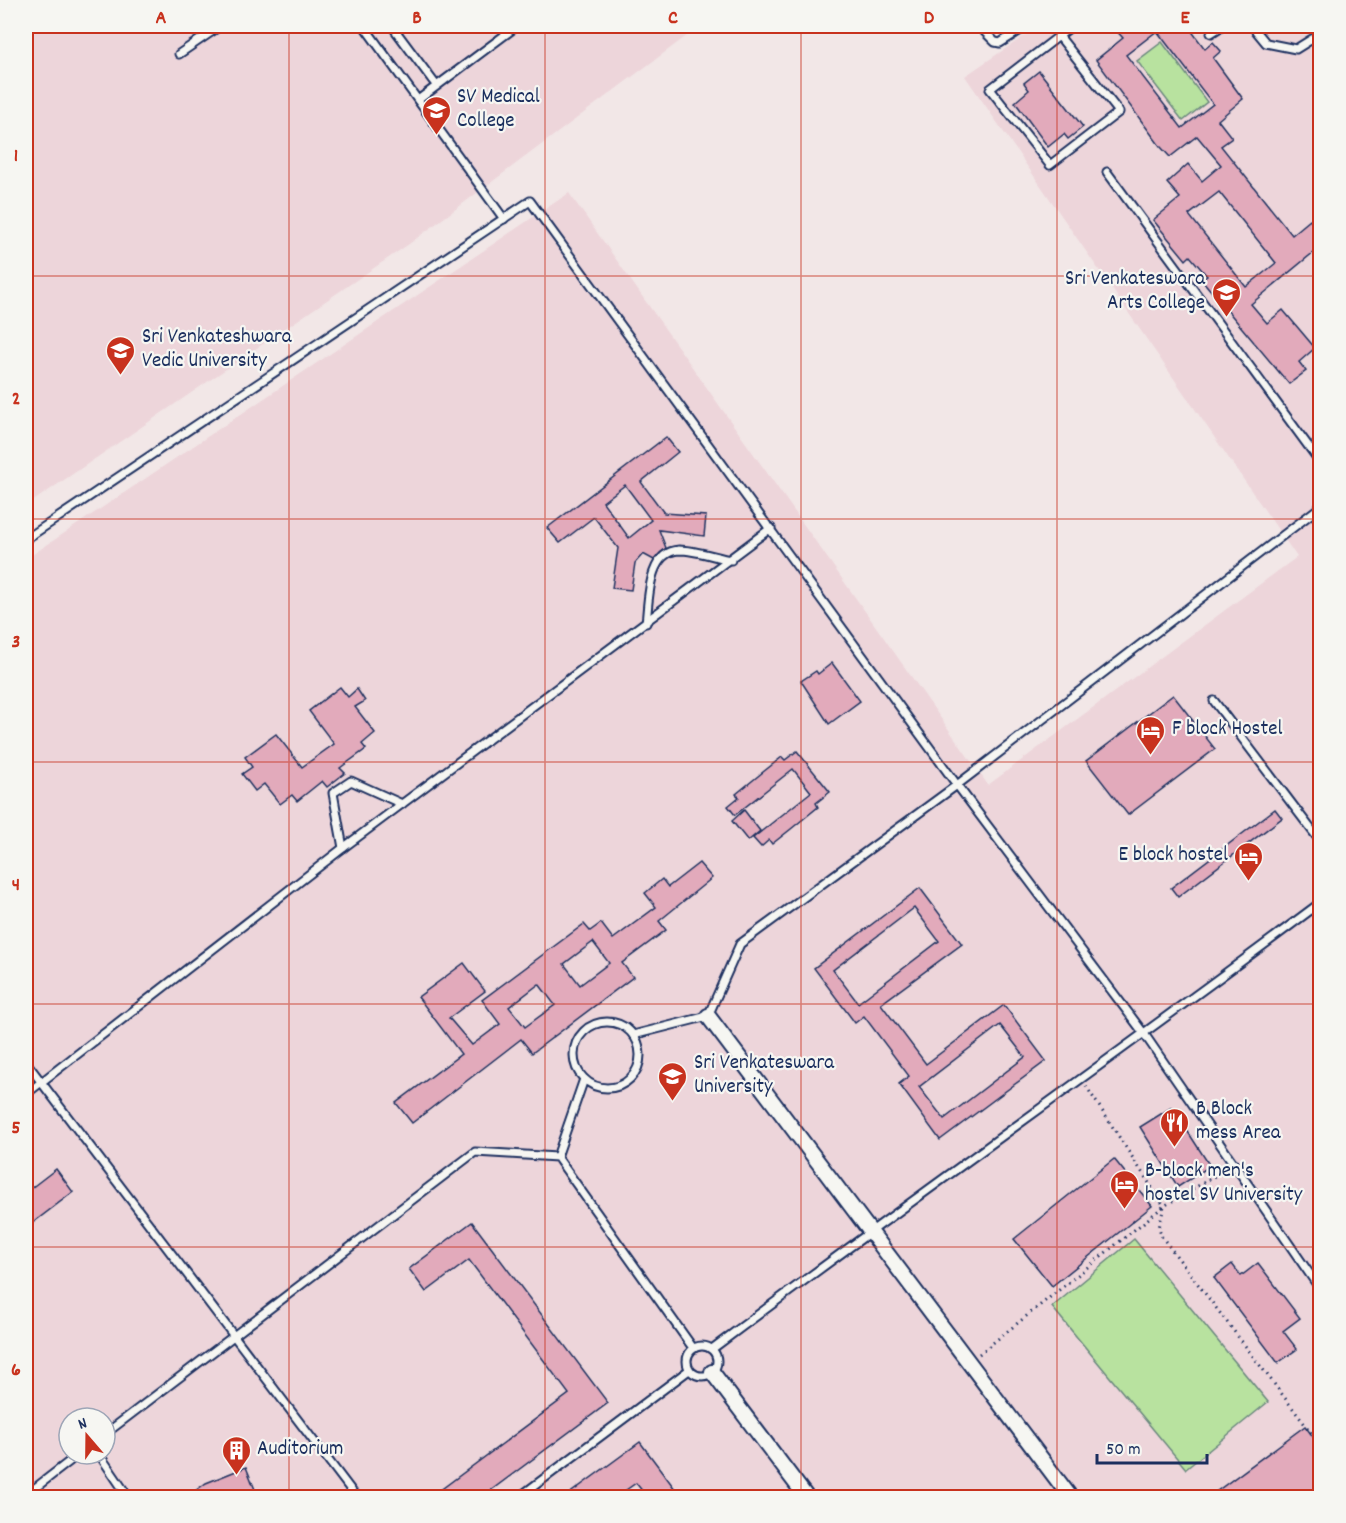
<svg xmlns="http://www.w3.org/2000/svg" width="1346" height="1523" font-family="Dekko,sans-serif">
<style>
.built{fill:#edd5da;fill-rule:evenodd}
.green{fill:#b8e29f;stroke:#6a887e;stroke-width:1.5}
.building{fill:#e2aabb;stroke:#1b2f5e;stroke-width:1.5;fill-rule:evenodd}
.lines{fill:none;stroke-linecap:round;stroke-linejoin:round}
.lane-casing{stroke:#1b2f5e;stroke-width:11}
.street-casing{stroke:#1b2f5e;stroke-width:18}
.path{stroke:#1b2f5e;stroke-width:3;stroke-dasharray:1.5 4.5;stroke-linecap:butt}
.lane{stroke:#f6f6f2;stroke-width:7}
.street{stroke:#f6f6f2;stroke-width:14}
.grid{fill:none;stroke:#c8321e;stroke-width:1.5;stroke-opacity:0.55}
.labels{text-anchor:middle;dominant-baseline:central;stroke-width:4.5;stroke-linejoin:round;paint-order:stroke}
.poi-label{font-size:21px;fill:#1b2f5e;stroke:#f6f6f2;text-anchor:start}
.neatline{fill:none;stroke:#c8321e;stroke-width:2}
.grid-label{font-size:20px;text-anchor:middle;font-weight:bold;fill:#c8321e}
</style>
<rect width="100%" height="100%" fill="#f2e7e7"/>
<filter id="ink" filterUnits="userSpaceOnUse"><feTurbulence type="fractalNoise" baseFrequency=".0167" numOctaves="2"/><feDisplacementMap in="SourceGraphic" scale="12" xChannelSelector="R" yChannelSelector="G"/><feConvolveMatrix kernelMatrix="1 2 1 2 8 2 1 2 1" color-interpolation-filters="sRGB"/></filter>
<g filter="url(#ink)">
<g class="built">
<path d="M 26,26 L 700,26 L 409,244 L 26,506 Z"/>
<path d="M 1039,26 L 1320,26 L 1320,1497 L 26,1498 L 26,559 L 569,193 L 988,785 L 1297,557 L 965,76 ZM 69,1418 L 105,1418 L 105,1454 L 69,1454 Z"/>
</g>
<g class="green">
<path d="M 1162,42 L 1207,102 L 1183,121 L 1137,61 Z"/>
<path d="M 1134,1239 L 1268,1402 L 1186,1469 L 1052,1307 Z"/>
</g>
<g class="building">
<path d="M 1112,26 L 1188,26 L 1205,49 L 1213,42 L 1221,51 L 1213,58 L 1243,99 L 1218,120 L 1232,138 L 1221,146 L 1292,235 L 1310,220 L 1320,232 L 1320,247 L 1251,304 L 1267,323 L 1283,310 L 1315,348 L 1299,362 L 1306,371 L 1289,384 L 1202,280 L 1207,276 L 1190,256 L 1186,260 L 1153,220 L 1180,198 L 1167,183 L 1188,164 L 1202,181 L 1221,165 L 1197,136 L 1170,157 L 1160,146 L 1096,60 L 1123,38 ZM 1157,31 L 1213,104 L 1182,128 L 1126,55 ZM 1219,192 L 1276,263 L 1246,287 L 1189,215 Z"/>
<path d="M 1039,71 L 1083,127 L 1068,139 L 1064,134 L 1048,147 L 1015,102 L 1029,90 L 1024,83 Z"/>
<path d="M 666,437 L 678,452 L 641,482 L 664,513 L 706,516 L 704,536 L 659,530 L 666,548 L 654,560 L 643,554 L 635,563 L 631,590 L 612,588 L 618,548 L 594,517 L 560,543 L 547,528 ZM 625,485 L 651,520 L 629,538 L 603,502 Z"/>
<path d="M 832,663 L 860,701 L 829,724 L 801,681 L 816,671 L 818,674 Z"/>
<path d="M 340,687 L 348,697 L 357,689 L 365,701 L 355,707 L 375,733 L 362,744 L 366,749 L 340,768 L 345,773 L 327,787 L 322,781 L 297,801 L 292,795 L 280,804 L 264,784 L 255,791 L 242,774 L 252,767 L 245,757 L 276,734 L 302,767 L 334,744 L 309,711 Z"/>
<path d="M 1173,695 L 1215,749 L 1128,815 L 1086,761 Z"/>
<path d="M 797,751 L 830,792 L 816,803 L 818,807 L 791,829 L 772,844 L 769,840 L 761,847 L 753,838 L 811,792 L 793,769 L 735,815 L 728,806 L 739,797 L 736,794 L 763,772 L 782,757 L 785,760 Z"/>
<path d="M 1275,809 L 1282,818 L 1178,897 L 1171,888 Z"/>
<path d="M 744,810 L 760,831 L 748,841 L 732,821 Z"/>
<path d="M 699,863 L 712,878 L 659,921 L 666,930 L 622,963 L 633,977 L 532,1053 L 521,1039 L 412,1123 L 396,1103 L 461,1054 L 418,997 L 464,963 L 485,991 L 449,1018 L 472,1045 L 500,1024 L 482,1000 L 584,924 L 590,931 L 601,923 L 613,939 L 656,907 L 645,893 L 662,879 L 668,887 ZM 593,942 L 609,963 L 580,985 L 564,964 ZM 539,984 L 555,1005 L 525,1027 L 509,1007 Z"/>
<path d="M 920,888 L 962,944 L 881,1004 L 926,1064 L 1004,1005 L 1046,1061 L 940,1140 L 899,1084 L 909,1076 L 864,1016 L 855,1023 L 814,968 ZM 914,908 L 939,941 L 858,1003 L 833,970 ZM 1000,1025 L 1025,1057 L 944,1119 L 919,1087 Z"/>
<path d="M 1172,1107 L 1210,1166 L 1178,1187 L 1140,1127 Z"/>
<path d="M 1114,1159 L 1152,1206 L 1052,1286 L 1014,1239 Z"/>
<path d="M 56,1169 L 73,1192 L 26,1228 L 26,1192 Z"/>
<path d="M 472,1222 L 608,1403 L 482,1497 L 431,1497 L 569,1394 L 469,1260 L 426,1292 L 409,1269 Z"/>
<path d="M 1258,1263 L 1300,1318 L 1283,1331 L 1297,1349 L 1278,1363 L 1214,1278 L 1232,1264 L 1241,1276 Z"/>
<path d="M 1305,1426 L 1320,1446 L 1320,1495 L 1317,1497 L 1209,1497 Z"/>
<path d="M 640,1442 L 681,1497 L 647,1497 L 636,1483 L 616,1497 L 565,1497 Z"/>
<path d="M 246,1467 L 258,1497 L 187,1497 L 206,1483 Z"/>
</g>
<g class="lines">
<defs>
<g id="lane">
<path d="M 364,26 L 504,219"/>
<path d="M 392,26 L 436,85"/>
<path d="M 979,26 L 995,42 L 1000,43 L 1027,26"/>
<path d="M 1252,26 L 1266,43 L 1296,49 L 1320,34"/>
<path d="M 1211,33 L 1222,26"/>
<path d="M 1059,36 L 1119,112 L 1050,165 L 990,89 L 1072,26"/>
<path d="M 179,54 L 220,26"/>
<path d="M 418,100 L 517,26"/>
<path d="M 1107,172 L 1320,462"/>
<path d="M 26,539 L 530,201 L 957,785 L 1145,1035 L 1320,1289"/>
<path d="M 646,623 C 649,601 647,552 679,550 C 695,550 715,557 731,560"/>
<path d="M 1214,701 L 1320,841"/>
<path d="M 343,848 L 333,793 L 351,781 L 402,804"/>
<circle cx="607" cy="1055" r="33"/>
<path d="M 633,1035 L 708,1016 L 740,944 L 957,785 L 1320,507"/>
<path d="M 26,1062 L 357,1498"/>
<path d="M 26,1094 L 343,848 L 771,528"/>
<path d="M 557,1157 L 584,1079"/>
<circle cx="702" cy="1361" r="15"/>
<path d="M 712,1349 C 913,1198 1119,1054 1320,903"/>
<path d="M 105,1434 L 475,1152 L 557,1157 L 693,1348"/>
<path d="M 99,1454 L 129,1498"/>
<path d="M 26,1495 L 79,1454"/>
<path d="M 518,1498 L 689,1370"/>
</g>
<g id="street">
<path d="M 708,1016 L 1071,1498"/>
<path d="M 712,1372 L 807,1498"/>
</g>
</defs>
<use href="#lane" class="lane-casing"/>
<use href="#street" class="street-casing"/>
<g class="path">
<path d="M 1086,1086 L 1164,1206 L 1159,1228 L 1162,1237 L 1320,1444"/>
<path d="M 979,1354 L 1164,1206 L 1225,1170"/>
</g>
<use href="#lane" class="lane"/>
<use href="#street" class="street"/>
</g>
</g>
<path class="grid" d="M 289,26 L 289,1498M 545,26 L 545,1498M 801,26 L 801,1498M 1057,26 L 1057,1498M 26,276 L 1320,276M 26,519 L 1320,519M 26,762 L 1320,762M 26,1004 L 1320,1004M 26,1247 L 1320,1247"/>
<defs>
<symbol id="university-pin" viewBox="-11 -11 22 30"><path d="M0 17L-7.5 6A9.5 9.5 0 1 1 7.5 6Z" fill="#c8321e" stroke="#f6f6f2"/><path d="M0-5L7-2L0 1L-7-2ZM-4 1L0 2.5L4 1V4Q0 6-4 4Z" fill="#fff"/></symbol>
<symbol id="hotel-pin" viewBox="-11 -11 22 30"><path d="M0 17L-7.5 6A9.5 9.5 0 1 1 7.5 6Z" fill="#c8321e" stroke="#f6f6f2"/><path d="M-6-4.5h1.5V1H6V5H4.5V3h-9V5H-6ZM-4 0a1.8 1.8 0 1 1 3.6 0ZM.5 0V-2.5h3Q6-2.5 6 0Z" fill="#fff"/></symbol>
<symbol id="restaurant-pin" viewBox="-11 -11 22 30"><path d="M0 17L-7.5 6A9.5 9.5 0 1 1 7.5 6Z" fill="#c8321e" stroke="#f6f6f2"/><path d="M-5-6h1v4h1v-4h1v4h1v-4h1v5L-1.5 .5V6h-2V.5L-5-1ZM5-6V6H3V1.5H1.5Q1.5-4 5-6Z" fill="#fff"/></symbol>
<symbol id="building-pin" viewBox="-11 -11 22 30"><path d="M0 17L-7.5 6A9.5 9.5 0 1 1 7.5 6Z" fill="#c8321e" stroke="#f6f6f2"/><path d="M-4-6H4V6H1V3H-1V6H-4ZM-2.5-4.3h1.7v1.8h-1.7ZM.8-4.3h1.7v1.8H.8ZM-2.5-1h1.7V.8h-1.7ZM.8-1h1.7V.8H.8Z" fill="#fff"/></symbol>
</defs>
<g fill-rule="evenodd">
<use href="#university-pin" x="420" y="94" width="33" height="45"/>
<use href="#university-pin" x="1210" y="276" width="33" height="45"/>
<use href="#university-pin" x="104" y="334" width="33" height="45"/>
<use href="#hotel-pin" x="1134" y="714" width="33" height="45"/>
<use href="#hotel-pin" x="1232" y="840" width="33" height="45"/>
<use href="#university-pin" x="656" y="1060" width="33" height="45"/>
<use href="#restaurant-pin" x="1158" y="1106" width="33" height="45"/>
<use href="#hotel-pin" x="1108" y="1168" width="33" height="45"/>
<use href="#building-pin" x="220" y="1434" width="33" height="45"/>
</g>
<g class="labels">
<g class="poi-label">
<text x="457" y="98">SV Medical<tspan x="457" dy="24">College</tspan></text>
<text x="1205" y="280" text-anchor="end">Sri Venkateswara<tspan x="1205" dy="24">Arts College</tspan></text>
<text x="142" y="338">Sri Venkateshwara<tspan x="142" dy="24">Vedic University</tspan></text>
<text x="1172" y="730">F block Hostel</text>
<text x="1228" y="856" text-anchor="end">E block hostel</text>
<text x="694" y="1064">Sri Venkateswara<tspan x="694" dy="24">University</tspan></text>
<text x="1196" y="1110">B Block<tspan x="1196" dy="24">mess Area</tspan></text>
<text x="1145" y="1172">B-block men's<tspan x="1145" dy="24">hostel SV University</tspan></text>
<text x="257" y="1450">Auditorium</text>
</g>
</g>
<rect width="1346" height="1523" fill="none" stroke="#f6f6f2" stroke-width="66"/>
<g transform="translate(87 1436) rotate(340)"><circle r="28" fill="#f6f6f2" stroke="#9ea6b7" stroke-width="1.5"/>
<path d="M0-4.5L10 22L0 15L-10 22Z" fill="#c8321e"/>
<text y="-9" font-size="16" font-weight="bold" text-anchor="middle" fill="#1b2f5e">N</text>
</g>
<path d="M1097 1454v9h110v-9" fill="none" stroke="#1b2f5e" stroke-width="3"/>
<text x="1106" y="1454" font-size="18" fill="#1b2f5e" stroke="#f6f6f2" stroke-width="4.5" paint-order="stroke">50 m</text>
<rect x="33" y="33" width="1280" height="1457" class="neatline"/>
<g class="grid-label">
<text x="161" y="23">A</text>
<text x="417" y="23">B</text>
<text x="673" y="23">C</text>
<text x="929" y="23">D</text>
<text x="1185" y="23">E</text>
<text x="16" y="161">1</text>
<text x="16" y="404">2</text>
<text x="16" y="647">3</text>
<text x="16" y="890">4</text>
<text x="16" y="1133">5</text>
<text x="16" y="1375">6</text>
</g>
</svg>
